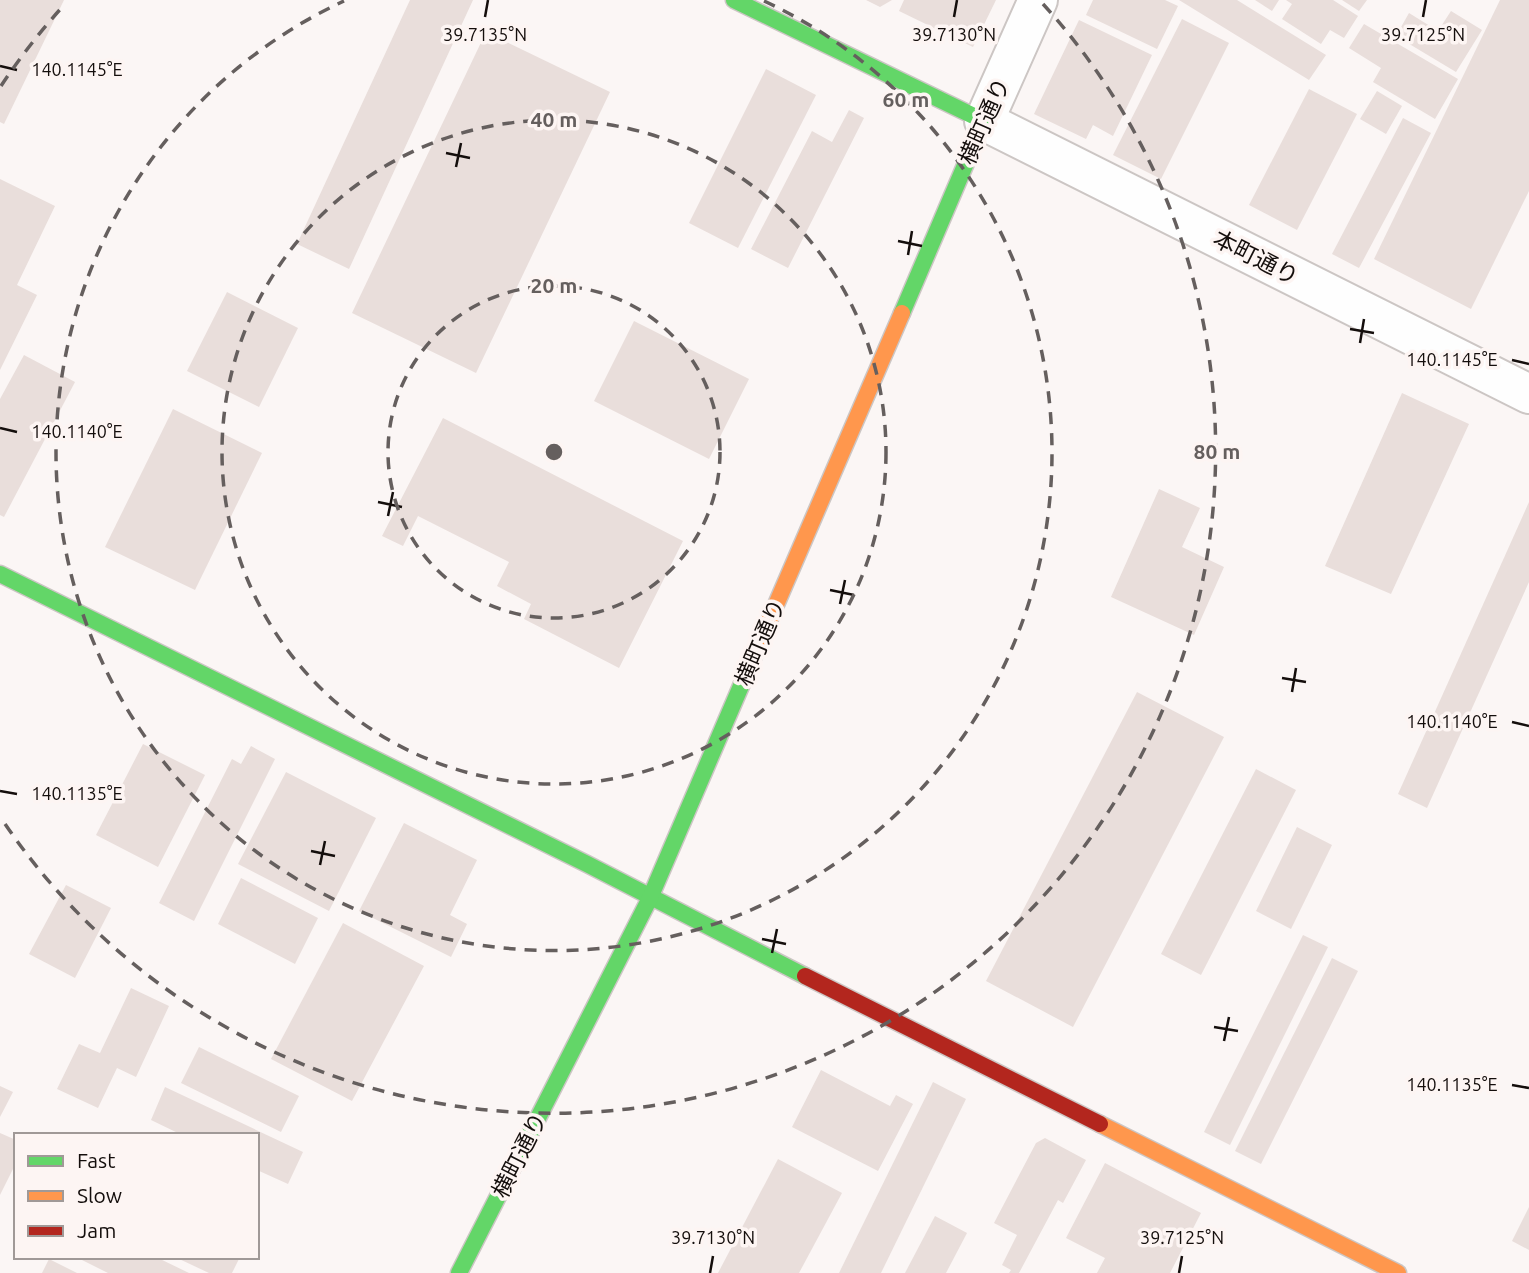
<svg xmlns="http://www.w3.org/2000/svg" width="1529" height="1273" font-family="Ubuntu,'Noto Sans JP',sans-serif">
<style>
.building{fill:#e9dedb}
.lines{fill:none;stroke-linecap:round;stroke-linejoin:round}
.street-casing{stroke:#ccc6c4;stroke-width:42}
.fast-casing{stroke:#ccc6c4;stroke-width:19}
.slow-casing{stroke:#ccc6c4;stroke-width:19}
.jam-casing{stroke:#ccc6c4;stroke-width:19}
.street{stroke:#fefefe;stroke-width:38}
.fast{stroke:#63d668;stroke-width:16}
.slow{stroke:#ff974d;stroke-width:16}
.jam{stroke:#b3261e;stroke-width:16}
.ticks{fill:none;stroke:#140e0c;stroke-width:2.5}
.ring{fill:none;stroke:#655f5e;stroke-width:3.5;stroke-dasharray:12 9}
.labels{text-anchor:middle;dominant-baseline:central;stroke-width:7;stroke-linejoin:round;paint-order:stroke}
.street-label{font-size:23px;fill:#140e0c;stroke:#fdf5f3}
.ticks-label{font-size:18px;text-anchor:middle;fill:#140e0c;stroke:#fdf5f3;stroke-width:7;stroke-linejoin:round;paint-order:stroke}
.centre{fill:#655f5e;stroke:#fdf5f3;stroke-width:3.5}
.ring-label{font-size:21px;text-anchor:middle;font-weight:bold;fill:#655f5e;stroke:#fdf5f3;stroke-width:7;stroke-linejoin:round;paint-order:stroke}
</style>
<rect width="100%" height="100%" fill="#fbf6f5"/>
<g class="building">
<path d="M 0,0 L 64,0 L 4,124 L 0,122 Z"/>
<path d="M 410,0 L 473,0 L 349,269 L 297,244 Z"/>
<path d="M 866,0 L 892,0 L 880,7 Z"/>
<path d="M 904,0 L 996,0 L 973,47 L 899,11 Z"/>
<path d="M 1093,0 L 1165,0 L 1178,6 L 1157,49 L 1086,15 Z"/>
<path d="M 1179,0 L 1237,0 L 1326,55 L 1309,80 Z"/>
<path d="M 1255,0 L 1279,0 L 1272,11 Z"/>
<path d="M 1286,0 L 1333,0 L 1358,16 L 1344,38 L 1330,30 L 1321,44 L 1282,19 L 1292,4 Z"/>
<path d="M 1342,0 L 1367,0 L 1359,11 Z"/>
<path d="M 1500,0 L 1529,0 L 1529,191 L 1471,309 L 1374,259 Z"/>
<path d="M 1451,11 L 1482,30 L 1456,72 L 1396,36 L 1409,13 L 1438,31 Z"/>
<path d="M 1182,19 L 1229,43 L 1161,179 L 1113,155 Z"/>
<path d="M 1079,20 L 1152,55 L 1113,136 L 1093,125 L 1086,139 L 1034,114 Z"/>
<path d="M 1364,24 L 1458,79 L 1435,119 L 1373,82 L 1381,68 L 1349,48 Z"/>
<path d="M 486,32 L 610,92 L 476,373 L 352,313 Z"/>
<path d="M 766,69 L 816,95 L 738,248 L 689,223 Z"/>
<path d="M 1309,89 L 1357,114 L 1297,230 L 1249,205 Z"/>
<path d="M 1377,91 L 1402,106 L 1386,134 L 1360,119 Z"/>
<path d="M 849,110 L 864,118 L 788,268 L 751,249 L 812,131 L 832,142 Z"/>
<path d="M 1403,118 L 1431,133 L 1359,268 L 1332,254 Z"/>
<path d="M 0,179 L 55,206 L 17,285 L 37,295 L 0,370 Z"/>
<path d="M 227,292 L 298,328 L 259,407 L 187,371 Z"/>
<path d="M 634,321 L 749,379 L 709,459 L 594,401 Z"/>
<path d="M 24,355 L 75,382 L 4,517 L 0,515 L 0,399 Z"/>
<path d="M 1402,393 L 1469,424 L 1391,594 L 1325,566 Z"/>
<path d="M 173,409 L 262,453 L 195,590 L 105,547 Z"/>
<path d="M 443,418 L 683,541 L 619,668 L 524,619 L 531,604 L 497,586 L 509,562 L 418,516 L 403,546 L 382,536 Z"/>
<path d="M 1159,489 L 1200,508 L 1182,547 L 1224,567 L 1194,635 L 1111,597 Z"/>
<path d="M 1529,502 L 1529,582 L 1427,808 L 1398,794 Z"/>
<path d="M 1137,692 L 1224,737 L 1073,1027 L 986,981 Z"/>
<path d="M 143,744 L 205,775 L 158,867 L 96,835 Z"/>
<path d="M 251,746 L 275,759 L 194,921 L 159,903 L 232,759 L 241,764 Z"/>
<path d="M 1256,769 L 1296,790 L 1201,975 L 1161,954 Z"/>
<path d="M 286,772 L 376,818 L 329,911 L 238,864 Z"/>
<path d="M 404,823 L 477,860 L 450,915 L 467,924 L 451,957 L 359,911 Z"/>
<path d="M 1297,827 L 1332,845 L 1291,929 L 1256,911 Z"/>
<path d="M 241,878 L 318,918 L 295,964 L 218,924 Z"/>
<path d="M 66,885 L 111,908 L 75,978 L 29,954 Z"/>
<path d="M 343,923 L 424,966 L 352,1101 L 271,1059 Z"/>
<path d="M 1303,935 L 1328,947 L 1230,1145 L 1204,1132 Z"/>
<path d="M 1332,958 L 1358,971 L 1261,1164 L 1235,1151 Z"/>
<path d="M 131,988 L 169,1006 L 136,1077 L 117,1068 L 98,1108 L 57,1089 L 79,1044 L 100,1053 Z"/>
<path d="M 199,1047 L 299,1096 L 281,1132 L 181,1083 Z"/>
<path d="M 821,1070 L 890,1106 L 896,1095 L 913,1104 L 878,1171 L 792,1127 Z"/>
<path d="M 933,1082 L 966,1099 L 881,1273 L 839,1273 Z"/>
<path d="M 0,1086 L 13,1092 L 0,1117 Z"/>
<path d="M 165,1087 L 303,1152 L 288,1184 L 257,1170 L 257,1135 L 182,1135 L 151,1120 Z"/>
<path d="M 0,1133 L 16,1140 L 16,1163 L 0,1195 Z"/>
<path d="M 1045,1138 L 1086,1160 L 1063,1203 L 1058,1200 L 1019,1273 L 1009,1273 L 1011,1270 L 1002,1265 L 1017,1235 L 994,1223 L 1036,1143 Z"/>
<path d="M 778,1159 L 842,1193 L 799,1273 L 718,1273 Z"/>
<path d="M 1105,1163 L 1201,1213 L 1170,1273 L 1097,1273 L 1105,1258 L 1066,1238 Z"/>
<path d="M 1529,1207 L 1529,1250 L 1512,1241 Z"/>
<path d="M 935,1216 L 967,1233 L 946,1273 L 905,1273 Z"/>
<path d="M 76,1257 L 156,1257 L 189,1273 L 108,1273 Z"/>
<path d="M 175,1257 L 240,1257 L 232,1273 L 209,1273 Z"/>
<path d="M 49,1259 L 77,1273 L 42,1273 Z"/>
</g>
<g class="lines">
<defs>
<path id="street" d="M 1038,0 L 984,121 L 1529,394"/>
<g id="fast">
<path d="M 734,0 L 984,121 L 902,313"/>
<path d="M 0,574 L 587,864 L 805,976"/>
<path d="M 459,1273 L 650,898 L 756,651"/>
</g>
<g id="slow">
<path d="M 756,651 L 902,313"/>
<path d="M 1100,1124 L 1398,1273"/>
</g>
<path id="jam" d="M 805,976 L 1100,1124"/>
</defs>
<use href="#street" class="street-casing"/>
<use href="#fast" class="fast-casing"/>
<use href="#slow" class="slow-casing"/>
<use href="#jam" class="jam-casing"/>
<use href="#street" class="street"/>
<use href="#fast" class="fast"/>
<use href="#slow" class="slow"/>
<use href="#jam" class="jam"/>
</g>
<path class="ticks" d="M 485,17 L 488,0M 954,17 L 957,0M 1423,17 L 1426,0M 0,66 L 17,70M 446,153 L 470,158M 456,167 L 461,143M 898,241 L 922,246M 908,255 L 912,231M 1350,329 L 1374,333M 1360,343 L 1364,319M 1512,360 L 1529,364M 0,428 L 17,432M 378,502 L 402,507M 388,516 L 393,492M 830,590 L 854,595M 840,604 L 845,580M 1282,678 L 1306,682M 1292,692 L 1296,668M 1512,722 L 1529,726M 0,791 L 17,794M 311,851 L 335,856M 320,865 L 325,841M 762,939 L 786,944M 772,953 L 777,929M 1214,1027 L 1238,1031M 1224,1041 L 1229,1017M 1512,1085 L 1529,1088M 710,1273 L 713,1256M 1179,1273 L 1182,1256"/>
<g class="ring">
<circle cx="554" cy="452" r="166"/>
<circle cx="554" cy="452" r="332"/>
<path d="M764 1A498 498 0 1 1 344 1"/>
<path d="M1 86A663 663 0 0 1 65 4M1043 4A663 663 0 1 1 1 818"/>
</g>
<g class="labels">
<g class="street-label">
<text transform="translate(984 121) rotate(-66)">横町通り</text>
<text transform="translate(1256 257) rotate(27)">本町通り</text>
<text transform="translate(760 642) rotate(-67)">横町通り</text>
<text transform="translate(519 1155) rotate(-63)">横町通り</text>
</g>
</g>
<g class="ticks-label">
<text x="485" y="41">39.7135°N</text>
<text x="954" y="41">39.7130°N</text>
<text x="1423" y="41">39.7125°N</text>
<text x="77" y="76">140.1145°E</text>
<text x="1452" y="366">140.1145°E</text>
<text x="77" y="438">140.1140°E</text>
<text x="1452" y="728">140.1140°E</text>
<text x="77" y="800">140.1135°E</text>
<text x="1452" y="1091">140.1135°E</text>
<text x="713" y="1244">39.7130°N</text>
<text x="1182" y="1244">39.7125°N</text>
</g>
<circle cx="554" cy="452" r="10" class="centre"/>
<g class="ring-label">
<text x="906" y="107">60 m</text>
<text x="554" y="127">40 m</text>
<text x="554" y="293">20 m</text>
<text x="1217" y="459">80 m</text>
</g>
<rect x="14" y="1133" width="245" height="126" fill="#fdf5f3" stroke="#a09997" stroke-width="2"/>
<rect x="28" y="1156" width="35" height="10" fill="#63d668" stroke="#a09997" stroke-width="2"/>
<text x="77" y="1168" font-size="21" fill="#140e0c">Fast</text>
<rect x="28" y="1191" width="35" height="10" fill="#ff974d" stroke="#a09997" stroke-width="2"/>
<text x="77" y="1203" font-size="21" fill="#140e0c">Slow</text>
<rect x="28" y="1226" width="35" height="10" fill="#b3261e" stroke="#a09997" stroke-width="2"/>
<text x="77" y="1238" font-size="21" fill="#140e0c">Jam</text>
</svg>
